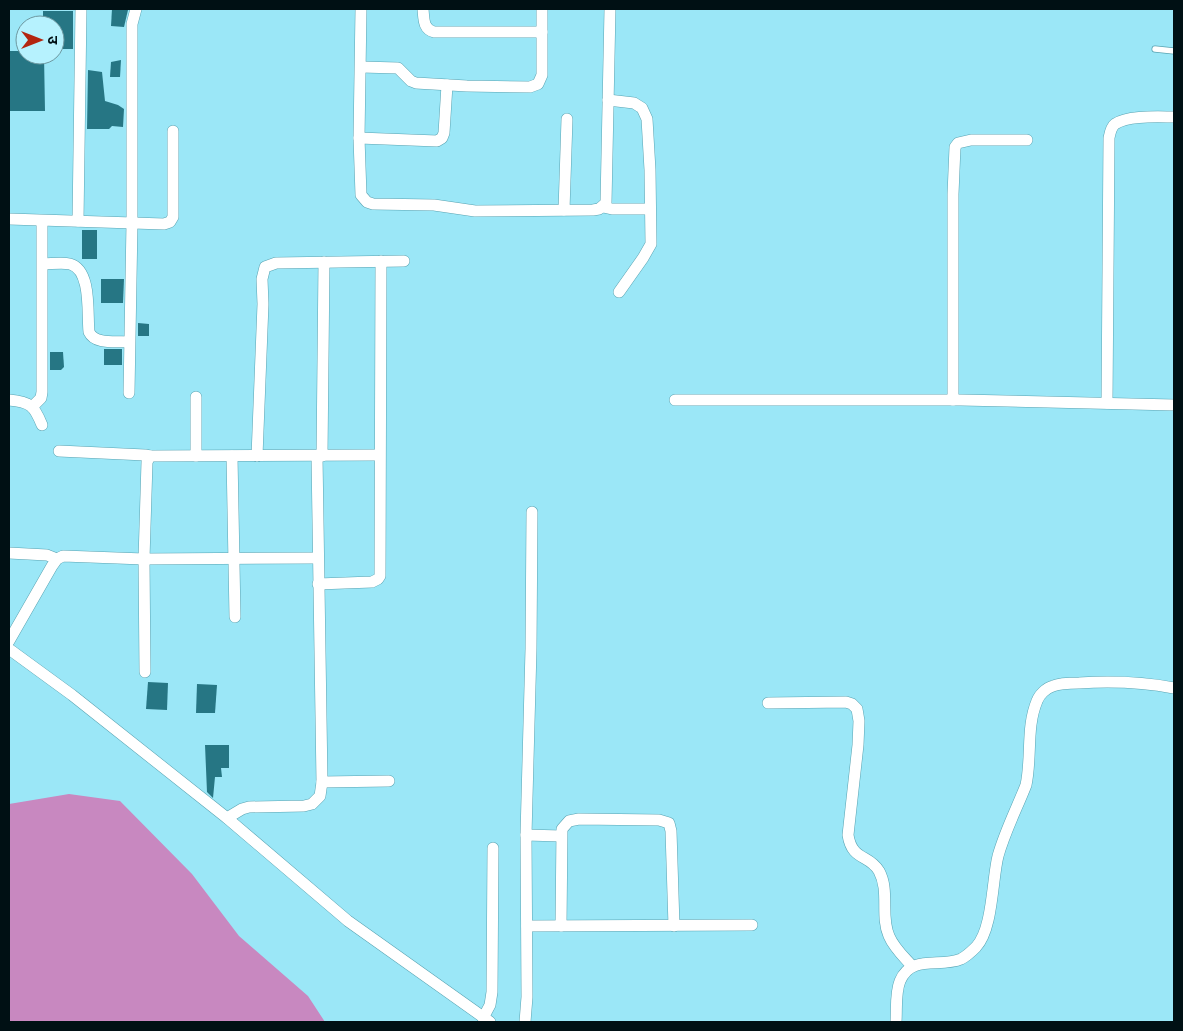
<svg xmlns="http://www.w3.org/2000/svg" width="1183" height="1031" font-family="'Fira Sans Condensed','Noto Sans Devanagari',sans-serif">
<style>
.water{fill:#c888c0}
.building{fill:#267684}
.lines{fill:none;stroke-linecap:round;stroke-linejoin:round}
.lane-casing{stroke:#58a3b2;stroke-width:7}
.street-casing{stroke:#58a3b2;stroke-width:12}
.lane{stroke:#fff;stroke-width:5.5}
.street{stroke:#fff;stroke-width:11}
</style>
<rect width="100%" height="100%" fill="#9be7f7"/>
<path class="water" d="M 69,794 L 120,801 L 192,874 L 239,936 L 308,996 L 325,1022 L 9,1022 L 9,804 Z"/>
<g class="building">
<path d="M 112,9 L 128,10 L 124,27 L 111,26 Z"/>
<path d="M 43,11 L 73,11 L 73,49 L 55,49 L 55,25 L 43,25 Z"/>
<path d="M 9,51 L 25,51 L 25,55 L 44,55 L 45,111 L 9,111 Z"/>
<path d="M 121,60 L 120,77 L 110,77 L 111,62 Z"/>
<path d="M 88,70 L 102,72 L 105,101 L 118,105 L 124,109 L 123,127 L 112,126 L 109,129 L 87,129 Z"/>
<rect x="82" y="230" width="15" height="29"/>
<path d="M 101,279 L 124,279 L 123,303 L 101,303 Z"/>
<path d="M 138,323 L 149,324 L 149,336 L 138,336 Z"/>
<rect x="104" y="349" width="18" height="16"/>
<path d="M 50,352 L 63,352 L 64,367 L 61,370 L 50,370 Z"/>
<path d="M 148,682 L 168,683 L 167,710 L 146,709 Z"/>
<path d="M 197,684 L 217,685 L 215,713 L 196,713 Z"/>
<path d="M 205,745 L 229,745 L 229,768 L 221,768 L 222,777 L 215,777 L 213,798 L 207,792 Z"/>
</g>
<g class="lines">
<defs>
<path id="lane" d="M 1155,49 L 1174,51"/>
<g id="street">
<path d="M 361,9 L 359,138 L 361,195 L 367,202 L 373,204 L 434,205 L 475,211 L 593,210 L 599,209 L 606,203 L 610,9"/>
<path d="M 423,9 C 424,19 423,29 434,32 L 542,32"/>
<path d="M 361,67 L 398,68 L 411,81 L 416,83 L 467,86 L 530,87 L 538,84 L 542,75 L 542,9"/>
<path d="M 608,100 L 634,103 L 642,108 L 647,119 L 650,170 L 651,244 L 643,258 L 619,292"/>
<path d="M 359,138 L 437,141 L 442,138 L 444,133 L 447,85"/>
<path d="M 603,207 L 612,209 L 650,209"/>
<path d="M 564,210 L 567,119"/>
<path d="M 9,219 L 164,224 L 170,222 L 173,217 L 173,131"/>
<path d="M 78,221 L 81,9"/>
<path d="M 43,264 C 51,264 62,262 70,264 C 92,270 87,314 89,332 C 95,345 116,341 129,342"/>
<path d="M 129,393 L 132,223 L 132,24 L 136,9"/>
<path d="M 9,400 C 30,402 34,405 42,425"/>
<path d="M 675,400 L 961,400 L 1174,405"/>
<path d="M 953,400 L 953,194 L 955,147 L 958,143 L 971,140 L 1027,140"/>
<path d="M 1107,403 L 1109,138 C 1110,133 1111,127 1115,124 C 1128,115 1159,117 1174,117"/>
<path d="M 33,406 L 41,398 L 42,392 L 42,221"/>
<path d="M 59,451 L 145,455 L 150,456"/>
<path d="M 196,456 L 196,397"/>
<path d="M 232,456 L 235,617"/>
<path d="M 257,456 L 263,304 L 262,279 L 265,267 L 276,263 L 404,261"/>
<path d="M 322,456 L 324,262"/>
<path d="M 9,553 L 47,555 L 57,559"/>
<path d="M 318,584 L 372,582 L 378,579 L 380,576 L 381,261"/>
<path d="M 9,641 L 52,566 L 57,559 L 63,556 L 144,559 L 318,558"/>
<path d="M 9,649 L 72,695 L 227,818 L 348,921 L 490,1022"/>
<path d="M 145,672 L 144,559 L 147,462 L 150,456 L 379,455"/>
<path d="M 768,703 L 846,702 L 852,704 L 857,709 L 859,721 L 858,745 L 848,835 C 852,861 869,854 879,871 C 890,891 880,916 889,936 C 894,948 904,957 912,966"/>
<path d="M 322,782 L 389,781"/>
<path d="M 227,818 L 242,809 L 249,807 L 304,806 L 312,804 L 320,796 L 322,782 L 317,456"/>
<path d="M 526,835 L 561,836"/>
<path d="M 527,926 L 752,925"/>
<path d="M 561,926 L 562,829 L 569,821 L 579,819 L 659,820 L 669,823 L 671,831 L 674,926"/>
<path d="M 483,1018 L 490,1005 L 492,992 L 493,848"/>
<path d="M 525,1022 L 527,997 L 526,835 L 531,649 L 532,512"/>
<path d="M 896,1022 C 897,1009 895,993 900,981 C 911,954 940,968 961,959 C 965,957 972,951 976,947 C 993,929 992,880 998,856 C 1005,831 1017,808 1026,785 C 1032,757 1026,727 1037,701 C 1039,695 1046,688 1053,686 C 1060,683 1071,683 1079,683 C 1111,681 1142,682 1174,688"/>
</g>
</defs>
<use href="#lane" class="lane-casing"/>
<use href="#street" class="street-casing"/>
<use href="#lane" class="lane"/>
<use href="#street" class="street"/>
</g>
<rect width="1183" height="1031" fill="none" stroke="#001014" stroke-width="20"/>
<g transform="translate(40 40) rotate(90)"><circle r="24" fill="#b6f2fe" stroke="#6d98a0"/>
<path d="M0-4L9 19L0 12L-9 19Z" fill="#b32610"/>
<text y="-8" font-size="14" font-weight="bold" text-anchor="middle" fill="#001014">उ</text>
</g>
</svg>
